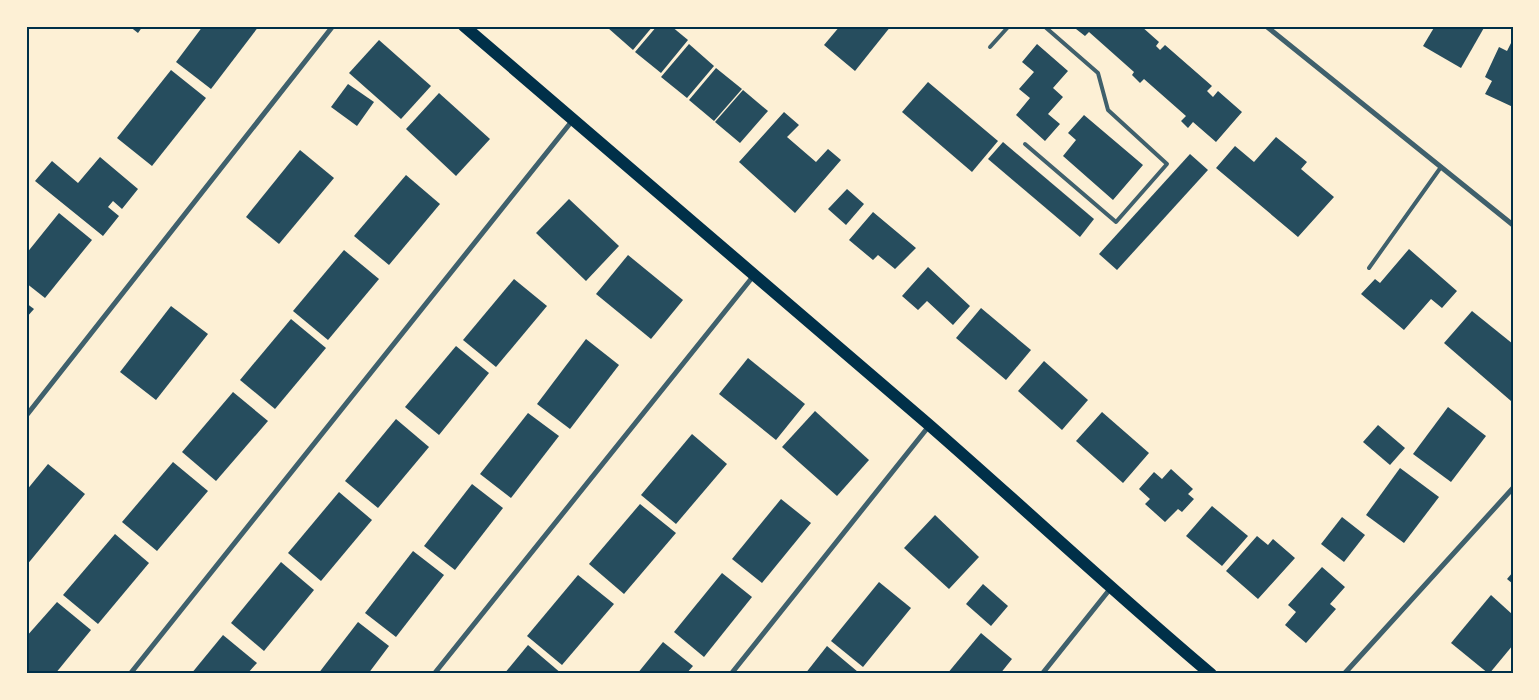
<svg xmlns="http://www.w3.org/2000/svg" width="1539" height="700" font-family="'DM Sans',sans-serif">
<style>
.building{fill:#264d5e}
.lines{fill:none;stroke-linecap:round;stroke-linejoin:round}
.service{stroke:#3f606c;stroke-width:4}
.minor{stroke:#3f606c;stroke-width:5}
.primary{stroke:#003049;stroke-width:12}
.neatline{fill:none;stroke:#003049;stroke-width:2}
</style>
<rect width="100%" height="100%" fill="#fdf0d5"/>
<g class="building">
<path d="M 129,26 L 143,26 L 138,33 Z"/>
<path d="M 203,26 L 259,26 L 211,89 L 176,62 Z"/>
<path d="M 610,26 L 653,26 L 633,50 L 608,28 Z"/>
<path d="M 657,26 L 671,26 L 688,40 L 661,73 L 635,52 Z"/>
<path d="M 840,26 L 891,26 L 855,71 L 824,45 Z"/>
<path d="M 1078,26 L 1141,26 L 1159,42 L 1156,46 L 1160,50 L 1165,45 L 1212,86 L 1207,91 L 1213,97 L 1218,91 L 1242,112 L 1216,142 L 1193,122 L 1188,128 L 1181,121 L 1186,116 L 1144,79 L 1140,83 L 1132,75 L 1134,72 L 1089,32 L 1085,36 L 1076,29 Z"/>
<path d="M 1435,26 L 1485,26 L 1461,68 L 1423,46 Z"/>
<path d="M 1513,39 L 1513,107 L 1485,94 L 1492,81 L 1485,77 L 1499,47 L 1507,51 Z"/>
<path d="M 379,40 L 431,86 L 401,119 L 349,73 Z"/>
<path d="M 689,44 L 714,66 L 687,98 L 661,77 Z"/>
<path d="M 1037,44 L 1068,71 L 1053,88 L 1063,97 L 1048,114 L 1060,124 L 1045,141 L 1016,115 L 1030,98 L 1019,89 L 1034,72 L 1022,62 Z"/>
<path d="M 716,68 L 742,89 L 714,121 L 689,100 Z"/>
<path d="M 171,70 L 206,98 L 152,166 L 117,138 Z"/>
<path d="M 928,82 L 998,141 L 972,172 L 902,112 Z"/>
<path d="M 348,84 L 374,102 L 357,126 L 331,107 Z"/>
<path d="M 743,90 L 768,111 L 740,143 L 715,122 Z"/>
<path d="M 439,93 L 490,139 L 456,176 L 406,129 Z"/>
<path d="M 784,112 L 799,125 L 787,137 L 816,162 L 828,149 L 841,160 L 795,213 L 739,162 Z"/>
<path d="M 1084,115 L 1143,165 L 1113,200 L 1063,156 L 1076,140 L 1068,133 Z"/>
<path d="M 1276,137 L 1307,162 L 1301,169 L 1334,197 L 1298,237 L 1216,168 L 1235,146 L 1254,162 Z"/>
<path d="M 1003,142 L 1094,219 L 1080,237 L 988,159 Z"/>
<path d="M 300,150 L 334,178 L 279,244 L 246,217 Z"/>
<path d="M 1190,154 L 1208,170 L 1117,270 L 1099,254 Z"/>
<path d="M 100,157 L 138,189 L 122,209 L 113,201 L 108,207 L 119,216 L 103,236 L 35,181 L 52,161 L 78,183 Z"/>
<path d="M 406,175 L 440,204 L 389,265 L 354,236 Z"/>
<path d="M 847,189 L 864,204 L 846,225 L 828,209 Z"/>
<path d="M 569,199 L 619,246 L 586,281 L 536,233 Z"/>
<path d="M 873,212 L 916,248 L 895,269 L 878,255 L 873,260 L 849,240 Z"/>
<path d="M 59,213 L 92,240 L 45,298 L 26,283 L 26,254 Z"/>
<path d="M 1409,249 L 1457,291 L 1442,308 L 1431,299 L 1404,330 L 1361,294 L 1375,279 L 1380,283 Z"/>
<path d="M 344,250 L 379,279 L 328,340 L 293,311 Z"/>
<path d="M 628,255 L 683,300 L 651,339 L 596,294 Z"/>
<path d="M 928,267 L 970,306 L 953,325 L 927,301 L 918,310 L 902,296 Z"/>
<path d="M 514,279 L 547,306 L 496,367 L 463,340 Z"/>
<path d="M 26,303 L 34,309 L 26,318 Z"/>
<path d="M 171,306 L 208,334 L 156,400 L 120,372 Z"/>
<path d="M 981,308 L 1031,350 L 1006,380 L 956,338 Z"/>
<path d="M 1472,311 L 1513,344 L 1511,401 L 1444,343 Z"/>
<path d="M 291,319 L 326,348 L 275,409 L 240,380 Z"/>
<path d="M 586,339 L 619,365 L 570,429 L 537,404 Z"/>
<path d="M 456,346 L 489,373 L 439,435 L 405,407 Z"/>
<path d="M 748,358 L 805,404 L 776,440 L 719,394 Z"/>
<path d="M 1044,361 L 1088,400 L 1062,430 L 1018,391 Z"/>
<path d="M 233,392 L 268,421 L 216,481 L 182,452 Z"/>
<path d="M 1448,407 L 1486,436 L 1451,482 L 1413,454 Z"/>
<path d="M 815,411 L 869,460 L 837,496 L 782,447 Z"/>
<path d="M 1102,412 L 1149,453 L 1123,483 L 1076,441 Z"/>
<path d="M 528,413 L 559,436 L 511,498 L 480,474 Z"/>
<path d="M 396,419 L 429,447 L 378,508 L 345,481 Z"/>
<path d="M 1378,425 L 1405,448 L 1390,465 L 1363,442 Z"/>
<path d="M 692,434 L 727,464 L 676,524 L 641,495 Z"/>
<path d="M 173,462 L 208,491 L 157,551 L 122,522 Z"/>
<path d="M 48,464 L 85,494 L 26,566 L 26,491 Z"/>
<path d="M 1400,468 L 1439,497 L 1404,543 L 1366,515 Z"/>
<path d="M 1171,469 L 1193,489 L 1188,494 L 1194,499 L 1182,512 L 1178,509 L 1165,522 L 1145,504 L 1150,499 L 1139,489 L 1154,472 L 1162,479 Z"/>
<path d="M 472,484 L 503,508 L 455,570 L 424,546 Z"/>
<path d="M 339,492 L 372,520 L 321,581 L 288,553 Z"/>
<path d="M 781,499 L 811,523 L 762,583 L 732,559 Z"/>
<path d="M 640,504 L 676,533 L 624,594 L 589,564 Z"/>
<path d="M 1212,506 L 1248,536 L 1222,566 L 1186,536 Z"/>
<path d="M 935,515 L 979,557 L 949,589 L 904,548 Z"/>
<path d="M 1342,517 L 1365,535 L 1344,562 L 1321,544 Z"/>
<path d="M 115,534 L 149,563 L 98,624 L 63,595 Z"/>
<path d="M 1257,536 L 1268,545 L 1273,539 L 1295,558 L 1258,599 L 1226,571 Z"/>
<path d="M 413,551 L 444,575 L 396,637 L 365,613 Z"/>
<path d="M 281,562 L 314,590 L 264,651 L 231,623 Z"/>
<path d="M 1322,567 L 1345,587 L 1330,604 L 1336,609 L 1306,643 L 1285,625 L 1296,612 L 1288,605 Z"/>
<path d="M 1513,572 L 1513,584 L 1507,579 Z"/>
<path d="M 722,573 L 752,597 L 704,657 L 674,632 Z"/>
<path d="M 578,575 L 614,604 L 562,665 L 527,636 Z"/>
<path d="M 879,582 L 911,608 L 863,667 L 831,641 Z"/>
<path d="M 983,584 L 1008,606 L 991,626 L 966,604 Z"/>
<path d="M 1491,595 L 1513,615 L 1513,645 L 1489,674 L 1451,643 Z"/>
<path d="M 57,602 L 91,630 L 55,674 L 26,674 L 26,637 Z"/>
<path d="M 358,622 L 389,646 L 368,674 L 318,674 Z"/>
<path d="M 981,633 L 1012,659 L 1000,674 L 947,674 Z"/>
<path d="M 223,635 L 257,663 L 247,674 L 191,674 Z"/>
<path d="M 663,642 L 693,666 L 686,674 L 637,674 Z"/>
<path d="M 528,645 L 562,674 L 504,674 Z"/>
<path d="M 827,646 L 858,672 L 857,674 L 805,674 Z"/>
</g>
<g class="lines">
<g class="service">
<path d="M 990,47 L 1009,26"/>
<path d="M 1025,144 L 1116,222 L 1167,164 L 1108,110 L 1098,73 L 1044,26"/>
<path d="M 1369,268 L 1441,167"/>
</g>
<g class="minor">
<path d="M 1266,26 L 1513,225"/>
<path d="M 26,416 L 333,26"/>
<path d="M 130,674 L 572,121"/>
<path d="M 434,674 L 755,274"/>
<path d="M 731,674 L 929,426"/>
<path d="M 1042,674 L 1110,589"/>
<path d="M 1344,674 L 1513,488"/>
</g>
<path class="primary" d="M 464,26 C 618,160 774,290 928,424 C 1023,507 1115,593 1211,674"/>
</g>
<rect width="1539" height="700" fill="none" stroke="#fdf0d5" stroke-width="55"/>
<rect x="28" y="28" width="1484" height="644" class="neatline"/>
</svg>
